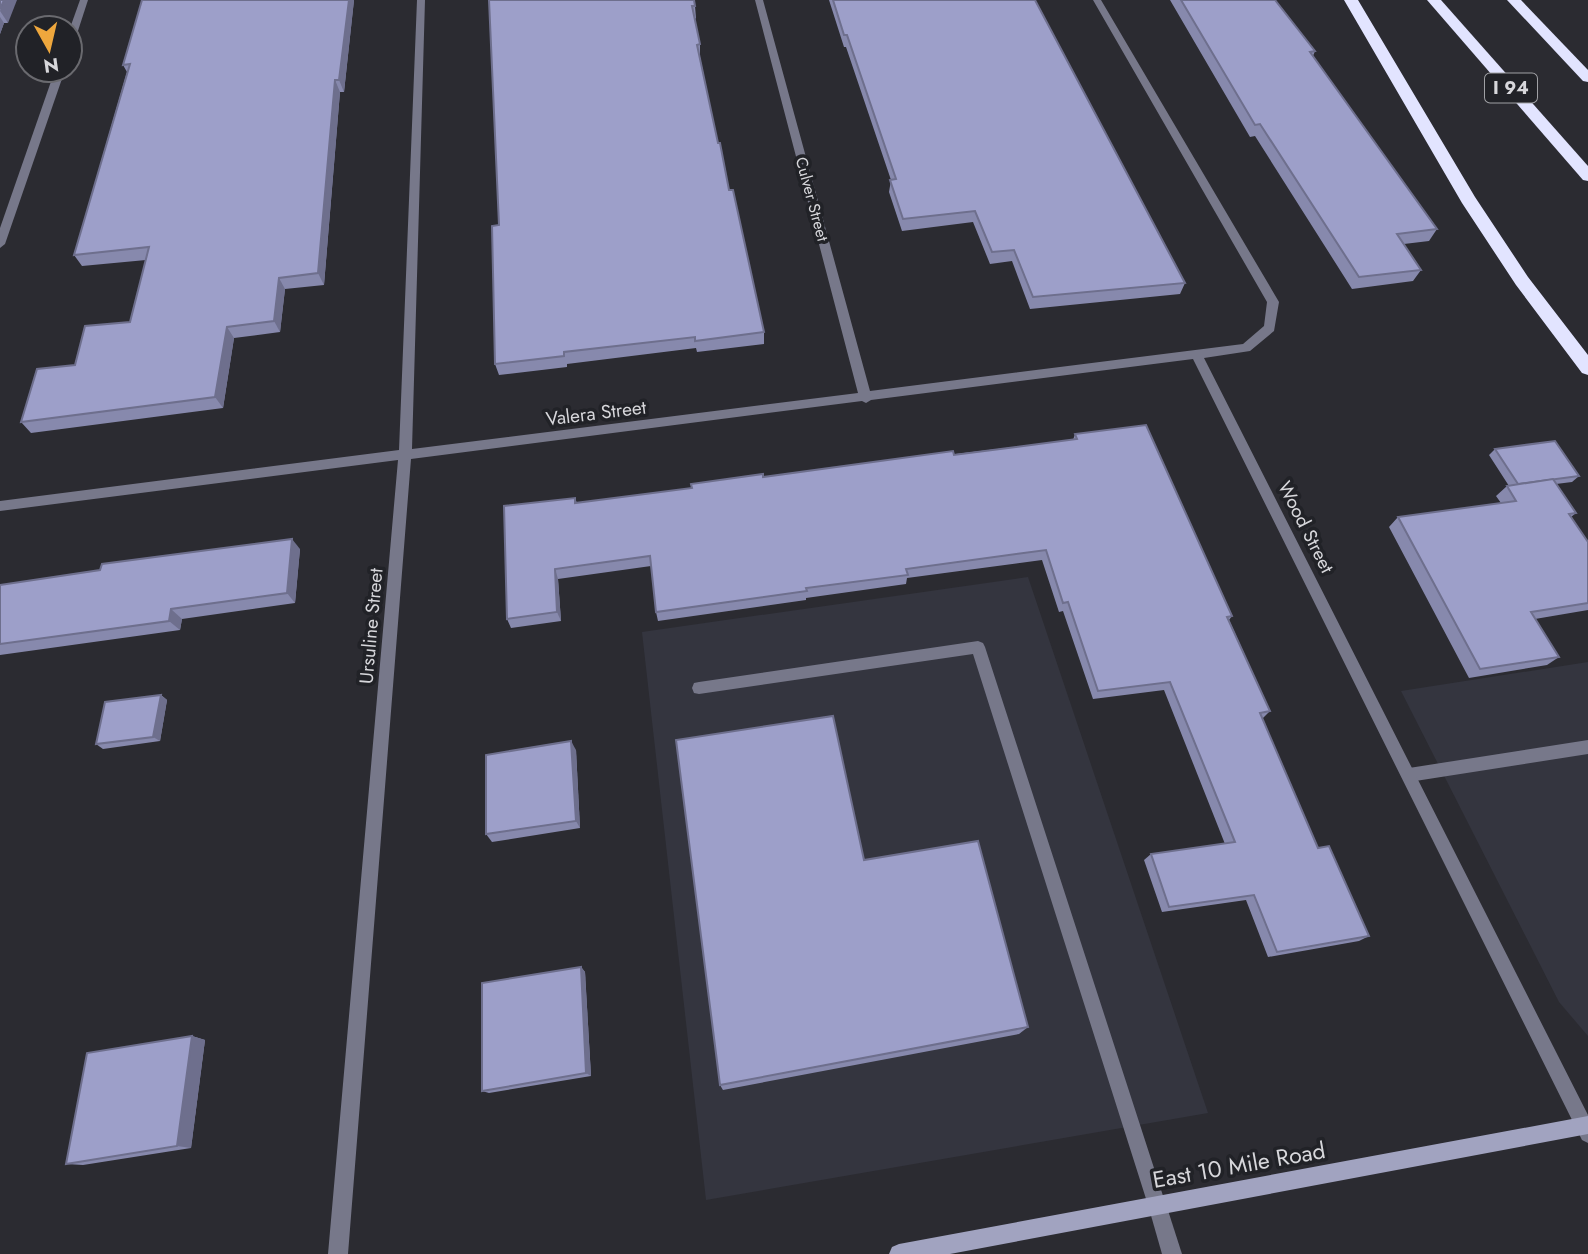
<svg xmlns="http://www.w3.org/2000/svg" width="1588" height="1254" font-family="Jost,sans-serif">
<style>
.built{fill:#34353f}
.lines{fill:none;stroke-linecap:round;stroke-linejoin:round}
.service{fill:#77788a;fill-rule:evenodd}
.minor{fill:#77788a;fill-rule:evenodd}
.secondary{fill:#a1a3c0;fill-rule:evenodd}
.motorway{fill:#e2e4ff;fill-rule:evenodd}
.wall{fill:#8789ad}
.shaded-wall{fill:#6e6f8d}
.building{fill:#9d9fc9;stroke:#6e6f8d;stroke-width:2}
.labels{text-anchor:middle;dominant-baseline:central;stroke-width:7;stroke-linejoin:round;paint-order:stroke}
.far-street-label{font-size:16px;fill:#d7d7db;stroke:#212227}
.shield{fill:#212227;stroke:#a0a1a5;stroke-width:2}
.shield-label{font-size:18px;font-weight:bold;fill:#d7d7db}
.street-label{font-size:19px;fill:#d7d7db;stroke:#212227}
.near-street-label{font-size:23px;fill:#d7d7db;stroke:#212227}
</style>
<rect width="100%" height="100%" fill="#2b2b31"/>
<g class="built">
<path d="M 1028,577 L 1208,1113 L 706,1200 L 642,632 Z"/>
<path d="M 1588,662 L 1588,1036 L 1559,1002 L 1401,691 Z"/>
</g>
<g class="lines">
<g class="service">
<path d="M 978,641 L 983,643 L 985,647 L 1166,1205 L 1164,1212 L 1157,1214 L 1150,1212 L 1148,1205 L 973,654 L 699,694 L 694,693 L 692,688 L 694,683 L 699,682 Z"/>
<path d="M 1588,740 L 1588,754 L 1409,782 L 1404,780 L 1401,775 L 1404,770 L 1409,768 Z"/>
</g>
<g class="minor">
<path d="M 80,0 L 88,0 L 75,40 L 70,43 L 70,28 Z"/>
<path d="M 417,0 L 425,0 L 412,449 L 858,393 L 755,0 L 763,0 L 870,391 L 1243,344 L 1264,326 L 1267,302 L 1093,0 L 1101,0 L 1279,302 L 1274,331 L 1250,351 L 1204,358 L 1588,1115 L 1588,1143 L 1582,1140 L 1193,359 L 871,400 L 866,403 L 862,401 L 411,459 L 348,1254 L 328,1254 L 398,460 L 0,511 L 0,501 L 399,450 Z"/>
<path d="M 55,70 L 65,70 L 5,244 L 0,248 L 0,228 Z"/>
<path d="M 1157,1196 L 1164,1198 L 1182,1254 L 1162,1254 L 1148,1205 L 1150,1198 Z"/>
</g>
<path class="secondary" d="M 1588,1116 L 1588,1134 L 950,1254 L 889,1254 L 892,1247 L 899,1244 Z"/>
<g class="motorway">
<path d="M 1344,0 L 1358,0 L 1475,197 L 1528,277 L 1588,355 L 1588,375 L 1582,373 L 1516,285 L 1462,203 Z"/>
<path d="M 1427,0 L 1441,0 L 1588,166 L 1588,181 L 1583,180 Z"/>
<path d="M 1507,0 L 1521,0 L 1588,70 L 1588,82 L 1583,81 Z"/>
</g>
</g>
<g class="wall">
<path d="M 0,0 L 8,23 L 4,23 L 0,34 Z"/>
<path d="M 354,0 L 344,92 L 340,92 L 324,285 L 285,289 L 280,332 L 234,338 L 223,408 L 31,433 L 21,422 L 75,365 L 130,322 L 146,260 L 82,266 L 74,255 L 127,72 L 123,65 Z"/>
<path d="M 489,0 L 695,6 L 696,18 L 695,19 L 700,44 L 700,57 L 718,143 L 764,332 L 764,344 L 697,352 L 696,348 L 567,364 L 567,367 L 499,375 L 495,364 L 499,225 Z"/>
<path d="M 829,0 L 1035,0 L 1185,283 L 1180,294 L 1030,309 L 1012,261 L 990,264 L 973,222 L 902,231 L 889,192 L 891,180 L 846,47 L 844,47 Z"/>
<path d="M 1170,0 L 1275,0 L 1315,51 L 1313,56 L 1437,229 L 1429,241 L 1404,244 L 1421,270 L 1413,281 L 1352,289 L 1255,136 L 1250,137 Z"/>
<path d="M 1075,434 L 1232,616 L 1229,620 L 1270,711 L 1262,719 L 1318,848 L 1369,936 L 1359,941 L 1268,957 L 1246,900 L 1162,912 L 1144,860 L 1151,854 L 1225,844 L 1164,690 L 1093,699 L 1063,611 L 1059,612 L 1042,560 L 907,578 L 906,584 L 806,598 L 806,600 L 658,621 L 656,612 L 651,566 L 558,579 L 561,621 L 511,628 L 507,619 L 575,498 L 577,503 L 692,488 L 763,477 L 1073,440 Z"/>
<path d="M 1495,449 L 1579,476 L 1572,482 L 1556,484 L 1576,513 L 1571,517 L 1588,542 L 1588,610 L 1535,619 L 1559,657 L 1547,665 L 1469,678 L 1389,527 L 1398,517 L 1501,503 L 1496,496 L 1507,486 L 1509,486 L 1489,455 Z"/>
<path d="M 300,549 L 295,603 L 182,619 L 180,630 L 0,655 L 0,585 Z"/>
<path d="M 161,695 L 167,700 L 160,741 L 103,749 L 96,744 Z"/>
<path d="M 576,750 L 580,828 L 492,842 L 486,834 Z"/>
<path d="M 864,860 L 1028,1027 L 1019,1034 L 723,1090 L 720,1085 Z"/>
<path d="M 581,967 L 585,972 L 591,1076 L 489,1093 L 482,1091 Z"/>
<path d="M 192,1036 L 205,1040 L 191,1148 L 83,1165 L 66,1164 Z"/>
</g>
<g class="shaded-wall">
<path d="M 4,0 L 17,0 L 8,23 L 0,11 Z"/>
<path d="M 349,0 L 354,0 L 344,92 L 339,80 Z"/>
<path d="M 0,17 L 4,23 L 0,34 Z"/>
<path d="M 335,80 L 340,92 L 324,285 L 318,273 Z"/>
<path d="M 279,278 L 285,289 L 280,332 L 274,321 Z"/>
<path d="M 227,327 L 234,338 L 223,408 L 215,397 Z"/>
<path d="M 292,539 L 300,549 L 295,603 L 287,593 Z"/>
<path d="M 555,569 L 558,579 L 561,621 L 557,612 Z"/>
<path d="M 171,609 L 182,619 L 180,630 L 169,621 Z"/>
<path d="M 161,695 L 167,700 L 160,741 L 153,737 Z"/>
<path d="M 571,741 L 576,750 L 580,828 L 576,821 Z"/>
<path d="M 581,967 L 585,972 L 591,1076 L 586,1073 Z"/>
<path d="M 192,1036 L 205,1040 L 191,1148 L 177,1146 Z"/>
</g>
<g class="building">
<path d="M 0,0 L 4,0 L 0,9 Z"/>
<path d="M 142,0 L 349,0 L 339,80 L 335,80 L 318,273 L 279,278 L 274,321 L 227,327 L 215,397 L 21,422 L 37,369 L 75,365 L 85,326 L 130,322 L 149,247 L 74,255 L 130,64 L 123,65 Z"/>
<path d="M 489,0 L 694,0 L 695,6 L 692,6 L 700,44 L 697,45 L 718,143 L 720,143 L 729,190 L 733,190 L 764,332 L 695,341 L 695,337 L 564,352 L 564,356 L 495,364 L 492,226 L 499,225 Z"/>
<path d="M 833,0 L 1035,0 L 1185,283 L 1033,297 L 1014,250 L 992,252 L 975,211 L 903,219 L 890,180 L 896,179 L 847,35 L 844,35 Z"/>
<path d="M 1181,0 L 1275,0 L 1315,51 L 1310,52 L 1437,229 L 1397,234 L 1421,270 L 1359,277 L 1260,124 L 1255,125 Z"/>
<path d="M 1146,425 L 1232,616 L 1227,617 L 1270,711 L 1260,713 L 1318,848 L 1329,846 L 1369,936 L 1277,952 L 1254,895 L 1169,907 L 1151,854 L 1235,842 L 1170,682 L 1098,691 L 1068,602 L 1063,603 L 1046,550 L 906,569 L 908,575 L 806,588 L 807,591 L 656,612 L 650,556 L 555,569 L 557,612 L 507,619 L 504,506 L 575,498 L 575,503 L 692,488 L 691,484 L 763,474 L 763,477 L 953,451 L 954,455 L 1077,439 L 1075,434 Z"/>
<path d="M 1555,441 L 1579,476 L 1518,484 L 1495,449 Z"/>
<path d="M 1553,479 L 1576,513 L 1569,514 L 1588,542 L 1588,603 L 1531,612 L 1559,657 L 1480,669 L 1398,517 L 1516,501 L 1507,486 Z"/>
<path d="M 292,539 L 287,593 L 171,609 L 169,621 L 0,644 L 0,585 L 100,570 L 102,564 Z"/>
<path d="M 161,695 L 153,737 L 96,744 L 105,702 Z"/>
<path d="M 833,716 L 864,860 L 978,841 L 1028,1027 L 720,1085 L 676,740 Z"/>
<path d="M 571,741 L 576,821 L 486,834 L 486,755 Z"/>
<path d="M 581,967 L 586,1073 L 482,1091 L 482,983 Z"/>
<path d="M 192,1036 L 177,1146 L 66,1164 L 87,1053 Z"/>
</g>
<g class="labels">
<g class="far-street-label">
<text transform="translate(812 199) rotate(75)">Culver Street</text>
</g>
<rect class="shield" x="1485" y="73.5" width="52" height="29" rx="5"/>
<g class="shield-label">
<text x="1511" y="88">I 94</text>
</g>
<g class="street-label">
<text transform="translate(596 413) rotate(-7)">Valera Street</text>
<text transform="translate(1306 527) rotate(63)">Wood Street</text>
<text transform="translate(371 626) rotate(-85)">Ursuline Street</text>
</g>
<g class="near-street-label">
<text transform="translate(1239 1165) rotate(-10)">East 10 Mile Road</text>
</g>
</g>
<g transform="translate(49 49) rotate(172)"><circle r="33" fill="#212227" stroke="#6a6a6f" stroke-width="2"/>
<path d="M0-5L12 26L0 18L-12 26Z" fill="#eea73d"/>
<text y="-10" font-size="19" font-weight="bold" text-anchor="middle" fill="#d7d7db">N</text>
</g>
</svg>
